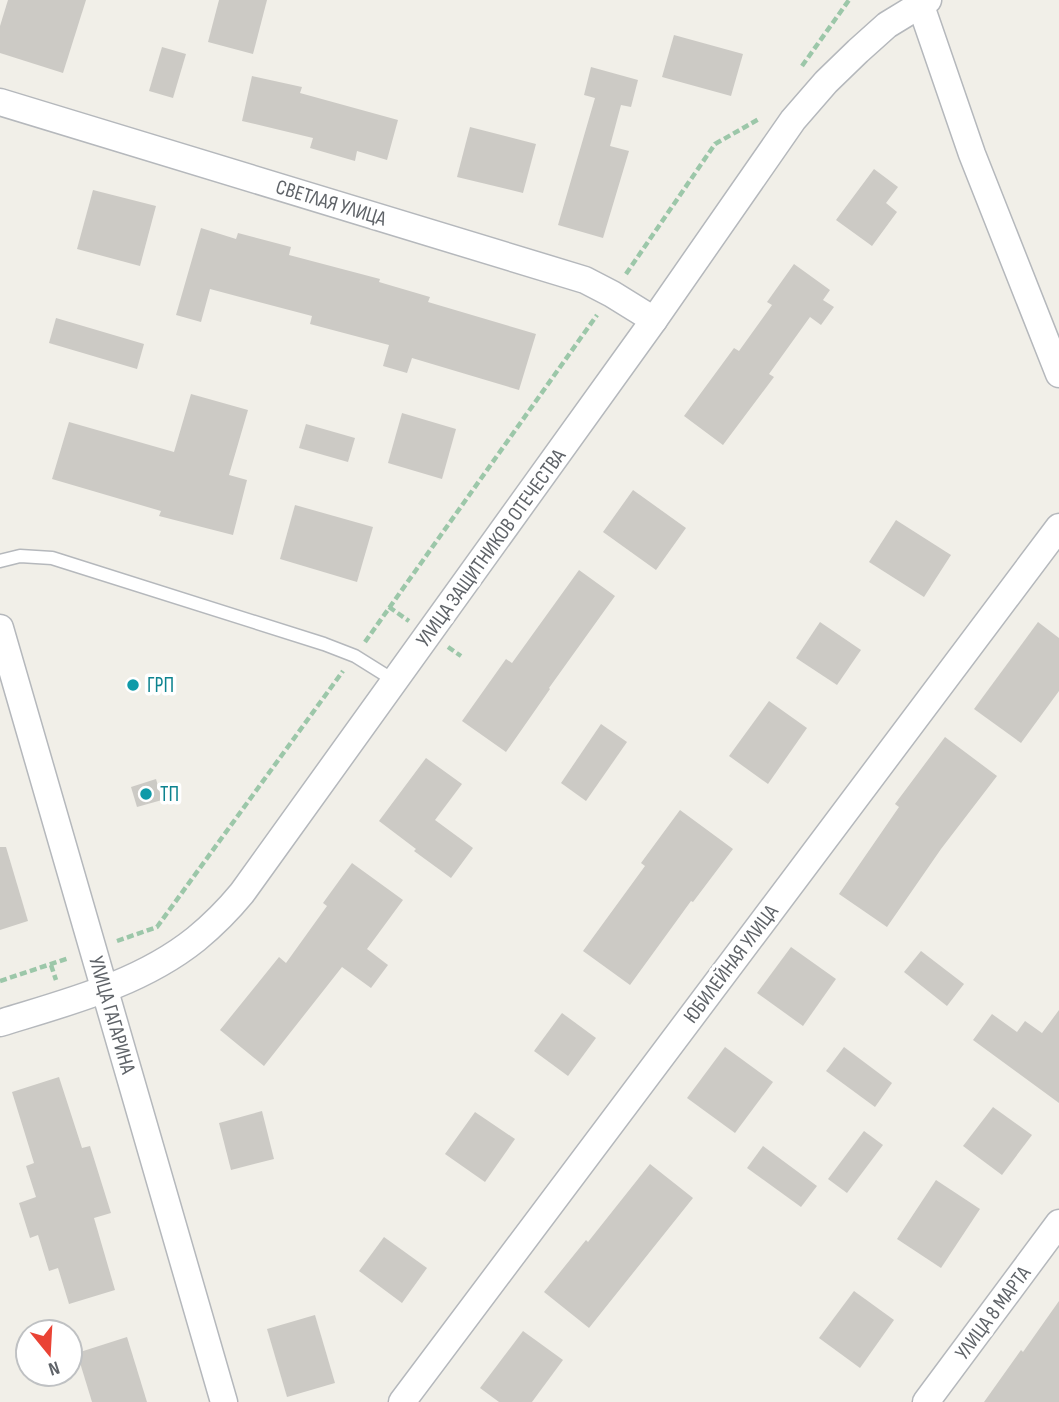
<svg xmlns="http://www.w3.org/2000/svg" width="1059" height="1402" font-family="'Sofia Sans Condensed',sans-serif">
<style>
.building{fill:#cccac5}
.lines{fill:none;stroke-linecap:round;stroke-linejoin:round}
.service-casing{stroke:#b5b8bc;stroke-width:15}
.minor-casing{stroke:#b5b8bc;stroke-width:29}
.path{stroke:#9cc7a9;stroke-width:4.5;stroke-dasharray:7 3.5;stroke-linecap:butt}
.service{stroke:#fff;stroke-width:12}
.minor{stroke:#fff;stroke-width:26}
.culture-dot{fill:#0f9aa8;stroke:#fff;stroke-width:2.5}
.labels{text-anchor:middle;dominant-baseline:central;stroke-width:7;stroke-linejoin:round;paint-order:stroke}
.street-label{font-size:21px;fill:#5f6368;stroke:#fff}
.culture-label{font-size:21px;fill:#0d838f;stroke:#fff;text-anchor:start}
</style>
<rect width="100%" height="100%" fill="#f1efe8"/>
<g class="building">
<path d="M 8,0 L 86,0 L 63,73 L 0,53 L 0,26 Z"/>
<path d="M 219,0 L 267,0 L 253,54 L 208,42 Z"/>
<path d="M 674,35 L 743,54 L 731,96 L 662,77 Z"/>
<path d="M 162,47 L 186,54 L 173,98 L 149,91 Z"/>
<path d="M 591,67 L 638,80 L 631,107 L 621,105 L 610,146 L 629,151 L 603,238 L 558,225 L 595,98 L 584,95 Z"/>
<path d="M 252,76 L 302,87 L 300,93 L 398,120 L 387,160 L 357,151 L 355,161 L 310,148 L 313,138 L 242,121 Z"/>
<path d="M 470,127 L 536,144 L 523,193 L 457,177 Z"/>
<path d="M 874,169 L 898,187 L 886,203 L 897,212 L 872,246 L 836,220 Z"/>
<path d="M 93,190 L 156,206 L 140,266 L 77,249 Z"/>
<path d="M 201,228 L 236,239 L 238,233 L 291,247 L 289,255 L 380,279 L 379,282 L 430,297 L 428,302 L 536,334 L 519,390 L 412,358 L 407,373 L 383,366 L 389,345 L 310,324 L 312,316 L 210,289 L 201,322 L 176,315 Z"/>
<path d="M 794,264 L 830,290 L 823,300 L 834,307 L 821,325 L 810,317 L 769,374 L 774,377 L 723,445 L 684,416 L 734,348 L 739,351 L 772,305 L 767,302 Z"/>
<path d="M 56,318 L 144,344 L 137,369 L 49,343 Z"/>
<path d="M 191,394 L 248,410 L 229,475 L 247,480 L 233,535 L 159,516 L 161,511 L 52,479 L 69,422 L 174,452 Z"/>
<path d="M 402,413 L 456,429 L 442,479 L 388,463 Z"/>
<path d="M 306,424 L 355,438 L 348,462 L 299,448 Z"/>
<path d="M 633,490 L 686,528 L 656,570 L 603,532 Z"/>
<path d="M 295,505 L 373,527 L 357,582 L 280,559 Z"/>
<path d="M 896,520 L 951,555 L 924,597 L 869,562 Z"/>
<path d="M 579,570 L 615,596 L 549,688 L 550,689 L 506,752 L 462,721 L 506,659 L 512,663 Z"/>
<path d="M 820,622 L 861,650 L 837,685 L 796,658 Z"/>
<path d="M 1038,622 L 1059,638 L 1059,691 L 1021,743 L 974,709 Z"/>
<path d="M 769,701 L 807,728 L 768,784 L 729,756 Z"/>
<path d="M 601,724 L 627,742 L 586,801 L 561,783 Z"/>
<path d="M 945,737 L 997,776 L 941,849 L 887,927 L 839,894 L 899,807 L 895,804 Z"/>
<path d="M 426,758 L 462,784 L 435,820 L 473,848 L 451,878 L 414,851 L 416,849 L 379,821 Z"/>
<path d="M 156,779 L 162,800 L 137,807 L 131,787 Z"/>
<path d="M 680,810 L 733,849 L 693,902 L 691,901 L 630,985 L 583,951 L 645,866 L 641,863 Z"/>
<path d="M 0,847 L 6,847 L 28,921 L 0,930 Z"/>
<path d="M 352,863 L 403,900 L 367,949 L 388,965 L 371,988 L 342,967 L 264,1066 L 220,1030 L 279,957 L 286,963 L 327,906 L 323,903 Z"/>
<path d="M 791,947 L 836,979 L 803,1026 L 757,993 Z"/>
<path d="M 921,951 L 964,984 L 947,1006 L 904,972 Z"/>
<path d="M 1059,1010 L 1059,1103 L 973,1040 L 992,1014 L 1017,1032 L 1025,1021 L 1042,1033 Z"/>
<path d="M 562,1013 L 596,1038 L 568,1076 L 534,1051 Z"/>
<path d="M 725,1047 L 773,1082 L 735,1133 L 687,1098 Z"/>
<path d="M 844,1047 L 892,1083 L 875,1107 L 826,1071 Z"/>
<path d="M 59,1077 L 82,1148 L 90,1146 L 111,1213 L 94,1218 L 115,1290 L 69,1304 L 58,1268 L 49,1271 L 38,1235 L 30,1238 L 19,1203 L 36,1197 L 26,1166 L 34,1163 L 12,1092 Z"/>
<path d="M 993,1107 L 1032,1135 L 1002,1175 L 963,1146 Z"/>
<path d="M 262,1111 L 274,1159 L 231,1170 L 219,1123 Z"/>
<path d="M 475,1112 L 515,1139 L 485,1182 L 445,1154 Z"/>
<path d="M 864,1131 L 883,1145 L 847,1193 L 828,1179 Z"/>
<path d="M 763,1146 L 817,1186 L 801,1207 L 747,1168 Z"/>
<path d="M 650,1164 L 693,1198 L 589,1328 L 544,1292 L 586,1240 L 588,1242 Z"/>
<path d="M 936,1180 L 980,1209 L 941,1268 L 897,1239 Z"/>
<path d="M 384,1237 L 427,1268 L 402,1303 L 359,1271 Z"/>
<path d="M 854,1291 L 894,1320 L 860,1368 L 819,1338 Z"/>
<path d="M 1059,1301 L 1059,1402 L 984,1402 L 1021,1350 L 1023,1352 Z"/>
<path d="M 315,1315 L 335,1383 L 287,1397 L 267,1329 Z"/>
<path d="M 523,1331 L 563,1360 L 532,1402 L 499,1402 L 480,1388 Z"/>
<path d="M 127,1337 L 147,1402 L 92,1402 L 77,1353 Z"/>
</g>
<g class="lines">
<defs>
<path id="service" d="M 0,561 L 20,556 L 52,558 L 324,644 L 355,656 L 395,681"/>
<g id="minor">
<path d="M 919,0 L 972,154 L 1059,374"/>
<path d="M 0,102 L 585,280 L 612,294 L 654,320"/>
<path d="M 0,628 L 224,1402"/>
<path d="M 0,1023 C 68,1002 140,984 196,939 C 213,925 228,910 242,893 L 654,320 L 793,120 L 826,82 L 858,51 L 887,25 L 928,0"/>
<path d="M 402,1402 L 1059,527"/>
<path d="M 926,1402 L 1059,1223"/>
</g>
</defs>
<use href="#service" class="service-casing"/>
<use href="#minor" class="minor-casing"/>
<g class="path">
<path d="M 802,66 L 849,0"/>
<path d="M 626,274 L 715,144 L 759,119"/>
<path d="M 389,607 L 409,621"/>
<path d="M 365,642 L 597,315"/>
<path d="M 448,647 L 461,656"/>
<path d="M 117,941 L 157,927 L 343,671"/>
<path d="M 51,965 L 56,980"/>
<path d="M 0,981 L 69,958"/>
</g>
<use href="#service" class="service"/>
<use href="#minor" class="minor"/>
</g>
<g class="culture-dot">
<circle cx="133" cy="685" r="7"/>
<circle cx="146" cy="794" r="7"/>
</g>
<g class="labels">
<g class="street-label">
<text transform="translate(331 203) rotate(17)">СВЕТЛАЯ УЛИЦА</text>
<text transform="translate(491 548) rotate(-54)">УЛИЦА ЗАЩИТНИКОВ ОТЕЧЕСТВА</text>
<text transform="translate(731 964) rotate(-53)">ЮБИЛЕЙНАЯ УЛИЦА</text>
<text transform="translate(112 1015) rotate(74)">УЛИЦА ГАГАРИНА</text>
<text transform="translate(993 1313) rotate(-53)">УЛИЦА 8 МАРТА</text>
</g>
<g class="culture-label">
<text x="147" y="685">ГРП</text>
<text x="160" y="794">ТП</text>
</g>
</g>
<g transform="translate(49 1353) rotate(162)"><circle r="33" fill="#ffffff" stroke="#bfc1c3" stroke-width="2"/>
<path d="M0-5L12 26L0 18L-12 26Z" fill="#ea4335"/>
<text y="-10" font-size="19" font-weight="bold" text-anchor="middle" fill="#5f6368">N</text>
</g>
</svg>
